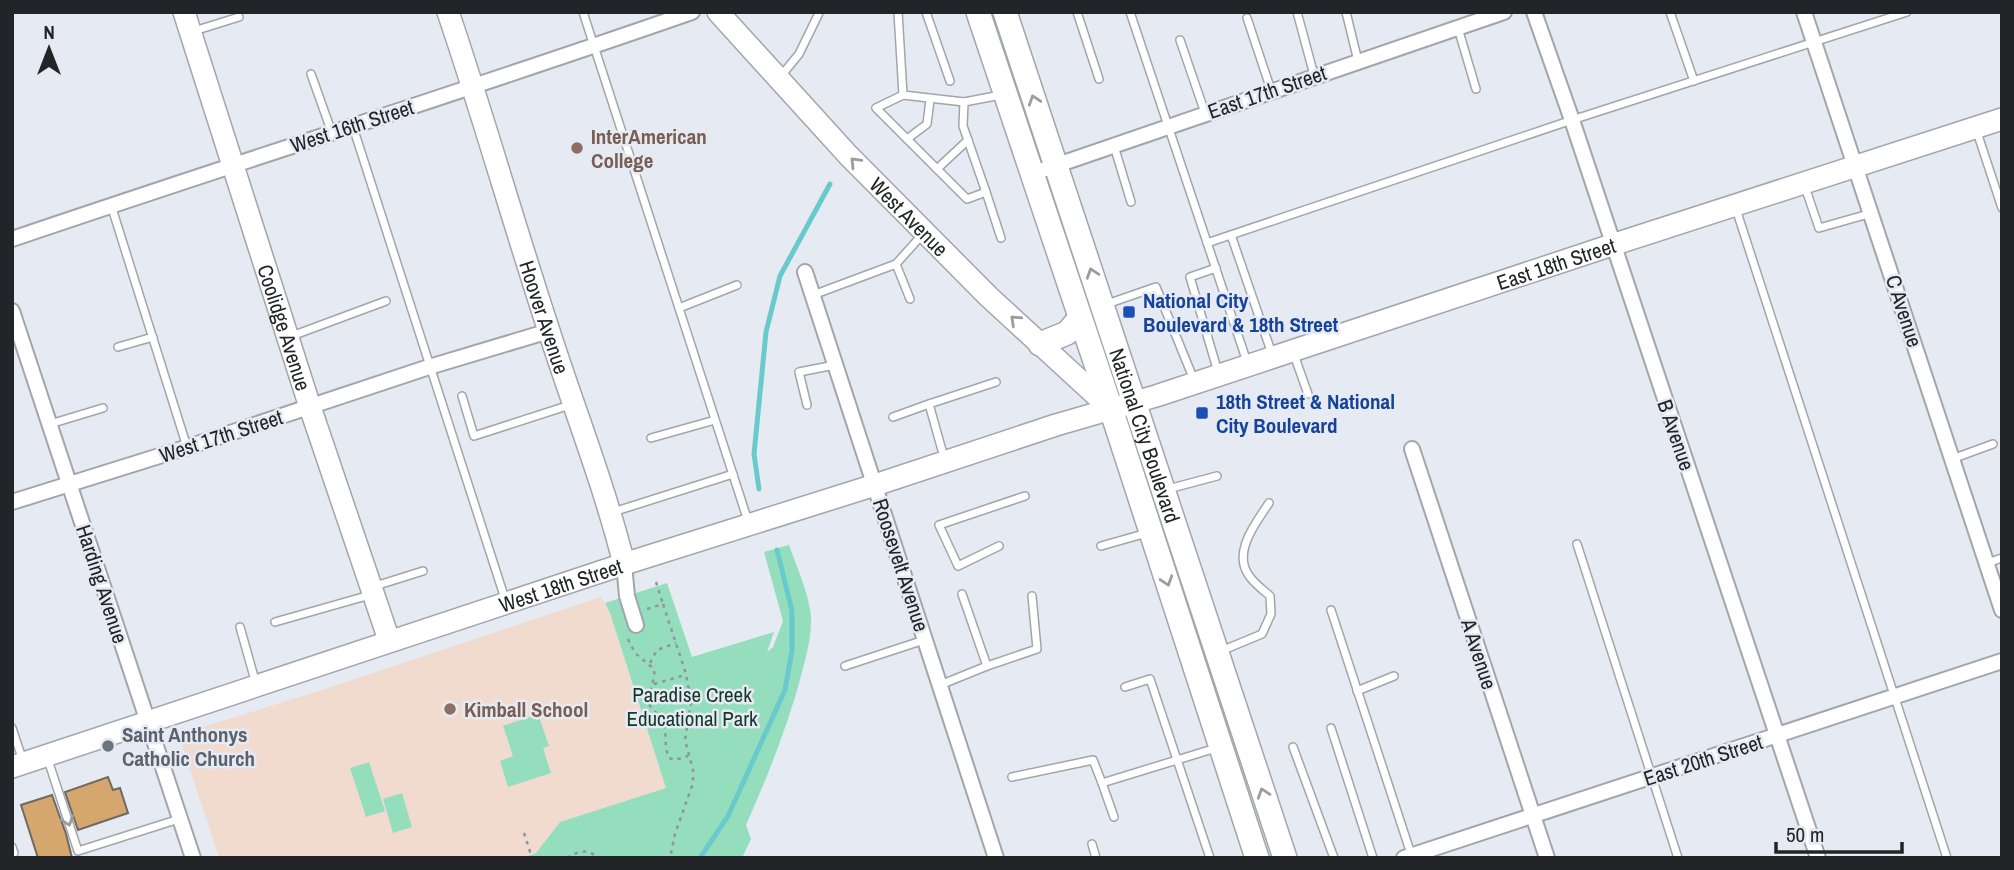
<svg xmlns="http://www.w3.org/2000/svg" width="2014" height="870" font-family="'Archivo Narrow',sans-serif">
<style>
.education{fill:#f1dbcf}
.green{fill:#94debd}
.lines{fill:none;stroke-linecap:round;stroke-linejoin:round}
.stream{stroke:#6acacb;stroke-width:5}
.building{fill:#d5a76f;stroke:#6f6963;stroke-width:2}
.lane-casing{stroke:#a2a5ac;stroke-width:10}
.street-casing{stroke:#a2a5ac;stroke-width:18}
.secondary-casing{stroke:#a2a5ac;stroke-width:24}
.primary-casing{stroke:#a2a5ac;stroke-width:26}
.path{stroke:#92949a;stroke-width:2.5;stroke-dasharray:3.5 5;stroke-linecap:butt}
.lane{stroke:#fff;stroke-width:7}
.street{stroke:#fff;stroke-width:14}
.secondary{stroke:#fff;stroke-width:21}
.primary{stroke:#fff;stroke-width:23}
.oneway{stroke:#9c9c9e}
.education-dot{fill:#8d6e63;stroke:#e6eaf2;stroke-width:2.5}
.transit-dot{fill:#1a4fb4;stroke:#e6eaf2;stroke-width:2.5}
.worship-dot{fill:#6b7280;stroke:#e6eaf2;stroke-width:2.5}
.labels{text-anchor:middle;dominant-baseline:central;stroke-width:5;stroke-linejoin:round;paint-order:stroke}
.street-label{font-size:21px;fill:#232427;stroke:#e6eaf2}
.education-label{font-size:21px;font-weight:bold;fill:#785e54;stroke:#e6eaf2;text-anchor:start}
.transit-label{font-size:21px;font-weight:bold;fill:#164399;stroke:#e6eaf2;text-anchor:start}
.park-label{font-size:21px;fill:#133729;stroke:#e6eaf2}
.worship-label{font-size:21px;font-weight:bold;fill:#5b616d;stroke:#e6eaf2;text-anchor:start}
</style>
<rect width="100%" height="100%" fill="#e6eaf2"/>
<path class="education" d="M 601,597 L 610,613 L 666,788 L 560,822 L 536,853 L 522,858 L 219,858 L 181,742 L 182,737 L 185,733 L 334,686 Z"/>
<g class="green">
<path d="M 789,545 C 797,568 809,593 811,617 C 812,639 805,659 800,680 C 786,730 767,778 746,825 L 751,839 L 742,858 L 522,858 L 536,853 L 560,822 L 666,788 L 610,613 L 605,603 L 667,583 L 692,657 L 774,632 L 767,652 L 773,647 L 783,621 L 764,552 Z"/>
<path d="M 538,714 L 549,746 L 543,748 L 551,773 L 508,787 L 500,761 L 513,756 L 503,726 Z"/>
<path d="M 369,762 L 385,811 L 366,817 L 350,768 Z"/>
<path d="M 402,793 L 412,827 L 393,833 L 383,799 Z"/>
</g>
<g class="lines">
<g class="stream">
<path d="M 759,489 L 754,454 L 766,332 L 780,276 L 830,184"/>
<path d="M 700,858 L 728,816 L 785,690 L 792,650 L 792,611 L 777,550"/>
</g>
</g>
<g class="building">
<path d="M 108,777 L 113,790 L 120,788 L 128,813 L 78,830 L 65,792 Z"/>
<path d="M 52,795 L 66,834 L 72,858 L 38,858 L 21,805 Z"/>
</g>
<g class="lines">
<defs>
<g id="lane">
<path d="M 583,12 L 748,521"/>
<path d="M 898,12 L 903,95 L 964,102 L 1001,95"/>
<path d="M 926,12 L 950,81"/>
<path d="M 1077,12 L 1099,79"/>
<path d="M 1130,12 L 1247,362"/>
<path d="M 1297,12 L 1314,75"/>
<path d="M 1346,12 L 1358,61"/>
<path d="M 1670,12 L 1694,81"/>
<path d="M 1247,18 L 1271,90"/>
<path d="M 1458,28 L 1476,89"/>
<path d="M 194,31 L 239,17"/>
<path d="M 1180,40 L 1205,113"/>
<path d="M 311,74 L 332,133"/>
<path d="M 781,76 L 799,54 L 819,13"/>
<path d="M 903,95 L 876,108 L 967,199 L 986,192 L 1001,238"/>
<path d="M 964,102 L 963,126 L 986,192"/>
<path d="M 353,127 L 506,602"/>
<path d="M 1976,129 L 2002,208"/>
<path d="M 907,139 L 927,124 L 930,100"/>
<path d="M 1114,146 L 1131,202"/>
<path d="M 937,169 L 968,140"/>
<path d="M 1805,187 L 1819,228 L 1872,213"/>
<path d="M 111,205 L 187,447"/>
<path d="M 1735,206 L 1947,858"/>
<path d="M 1231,235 L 1272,354"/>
<path d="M 1207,243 L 1572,120 L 1907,12"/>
<path d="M 896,264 L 910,299"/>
<path d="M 1216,268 L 1190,277 L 1218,372"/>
<path d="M 813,295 L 896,264 L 922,235"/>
<path d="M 1104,305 L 1156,287 L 1194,380"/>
<path d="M 679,308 L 737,285"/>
<path d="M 289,337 L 386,301"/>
<path d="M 118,347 L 153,337"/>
<path d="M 1293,352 L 1308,394"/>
<path d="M 462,396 L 474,436 L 570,405"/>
<path d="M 807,405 L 799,372 L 835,365"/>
<path d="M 893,417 L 929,404"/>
<path d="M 50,424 L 103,408"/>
<path d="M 651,438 L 715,420"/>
<path d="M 1952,459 L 1993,444"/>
<path d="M 945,461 L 929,404 L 996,382"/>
<path d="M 1168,489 L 1217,476"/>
<path d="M 613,512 L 733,474"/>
<path d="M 1577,544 L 1678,858"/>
<path d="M 999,546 L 958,566 L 939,525 L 1025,496"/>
<path d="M 1101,546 L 1147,533"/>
<path d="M 1987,563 L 2002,558"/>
<path d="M 372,587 L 423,571"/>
<path d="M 1331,610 L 1412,857"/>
<path d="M 275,622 L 370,595"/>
<path d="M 240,627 L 256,684"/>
<path d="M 1221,651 L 1262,634 L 1271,614 L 1270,596 C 1263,590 1255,584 1250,577 C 1231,553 1256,523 1269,503"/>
<path d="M 845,666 L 924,640"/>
<path d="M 987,666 L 1037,649 L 1032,596"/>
<path d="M 940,685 L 987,666 L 962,594"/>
<path d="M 1125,687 L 1150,679 L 1210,858"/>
<path d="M 1357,691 L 1394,676"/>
<path d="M 12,728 L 23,761"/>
<path d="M 1331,728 L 1373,858"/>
<path d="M 1293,747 L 1334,858"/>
<path d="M 47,757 L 78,851 L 179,819"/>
<path d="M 1012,777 L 1093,760 L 1102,783 L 1216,748"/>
<path d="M 1102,783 L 1114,817"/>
<path d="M 1092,844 L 1096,858"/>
<path d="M 12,847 L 14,853"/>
</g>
<g id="street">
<path d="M 1534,12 L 1572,120 L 1818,858"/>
<path d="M 1804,12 L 2002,610"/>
<path d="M 1031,174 L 1504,12"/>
<path d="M 12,239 C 238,162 466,91 692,12"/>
<path d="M 805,272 L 996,858"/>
<path d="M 12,311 L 193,858"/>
<path d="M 1412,449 L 1547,858"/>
<path d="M 12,502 L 188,447 L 429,367 L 549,331"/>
<path d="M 624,564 L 627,596 L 636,625"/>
<path d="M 1404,858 L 2002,661"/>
</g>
<g id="secondary">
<path id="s1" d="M 184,12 L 310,407 L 389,640"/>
<path id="s2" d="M 448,12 C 484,118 514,225 549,331 C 574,409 604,484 624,564"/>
<path id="s3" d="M 718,12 L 848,155 L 989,297 L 1111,409"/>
<path id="s4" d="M 12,767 L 624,564 L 875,485 L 1056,425 L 1156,396 L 1612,245 L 2002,119"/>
</g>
<g id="primary">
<path d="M 978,12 L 1111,409 L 1257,858"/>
<path id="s5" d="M 1005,12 L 1285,858"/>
<path d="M 1040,344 L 1067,333 L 1080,318"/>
</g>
</defs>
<use href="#lane" class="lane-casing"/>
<use href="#street" class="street-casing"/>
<use href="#secondary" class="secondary-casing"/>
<use href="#primary" class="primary-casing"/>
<g class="path">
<path d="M 656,582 L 663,604"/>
<path d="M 647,609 L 663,604 L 686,674 L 691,703 L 685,740 L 693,770 L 693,783 L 675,834 L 670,858"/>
<path d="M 628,639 L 635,653 L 654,669 C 656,682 647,691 649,702 C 650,710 659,713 662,720 C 668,730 663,745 669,758 L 675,760 L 688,756"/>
<path d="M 650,663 L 657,650 L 676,643"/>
<path d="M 654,684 L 685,675"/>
<path d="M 524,833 L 532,858"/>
<path d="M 567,858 C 578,851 588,848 598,858"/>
</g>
<use href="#lane" class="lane"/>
<use href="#street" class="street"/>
<use href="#secondary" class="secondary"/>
<use href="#primary" class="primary"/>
</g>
<defs><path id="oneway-chevron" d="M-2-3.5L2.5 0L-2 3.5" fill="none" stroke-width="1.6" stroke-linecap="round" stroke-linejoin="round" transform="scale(1.75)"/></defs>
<g class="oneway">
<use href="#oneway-chevron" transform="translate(1034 100) rotate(-108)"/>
<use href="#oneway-chevron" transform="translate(855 162) rotate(-134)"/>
<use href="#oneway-chevron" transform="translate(1092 273) rotate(-108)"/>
<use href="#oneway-chevron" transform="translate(1015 320) rotate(-137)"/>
<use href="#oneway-chevron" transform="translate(1167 581) rotate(72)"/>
<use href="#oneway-chevron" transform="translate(1263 793) rotate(-108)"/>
<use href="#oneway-chevron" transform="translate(68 821) rotate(72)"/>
</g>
<g class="education-dot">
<circle cx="577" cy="148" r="7"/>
<circle cx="450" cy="709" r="7"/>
</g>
<g class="transit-dot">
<rect x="1122" y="305" width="14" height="14" rx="3.5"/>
<rect x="1195" y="406" width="14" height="14" rx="3.5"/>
</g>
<circle class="worship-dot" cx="108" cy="746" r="7"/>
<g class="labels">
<g class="street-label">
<text transform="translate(1267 92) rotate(-19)">East 17th Street</text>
<text transform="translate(352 126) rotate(-18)">West 16th Street</text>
<text stroke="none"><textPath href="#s3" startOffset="280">West Avenue</textPath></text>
<text stroke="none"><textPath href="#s4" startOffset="1624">East 18th Street</textPath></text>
<text transform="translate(1904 311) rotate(72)">C Avenue</text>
<text stroke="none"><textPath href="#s2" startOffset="320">Hoover Avenue</textPath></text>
<text stroke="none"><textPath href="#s1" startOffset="331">Coolidge Avenue</textPath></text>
<text stroke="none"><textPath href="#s5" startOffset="446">National City Boulevard</textPath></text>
<text transform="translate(1676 435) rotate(71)">B Avenue</text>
<text transform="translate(221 436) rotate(-18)">West 17th Street</text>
<text transform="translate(901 565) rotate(72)">Roosevelt Avenue</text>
<text transform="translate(102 584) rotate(72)">Harding Avenue</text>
<text stroke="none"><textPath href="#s4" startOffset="578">West 18th Street</textPath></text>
<text transform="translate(1479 654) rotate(72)">A Avenue</text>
<text transform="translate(1703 760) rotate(-18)">East 20th Street</text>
</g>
<g class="education-label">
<text x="591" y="136">InterAmerican<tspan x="591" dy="24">College</tspan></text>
<text x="464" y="709">Kimball School</text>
</g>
<g class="transit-label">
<text x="1143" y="300">National City<tspan x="1143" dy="24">Boulevard &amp; 18th Street</tspan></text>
<text x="1216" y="401">18th Street &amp; National<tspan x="1216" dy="24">City Boulevard</tspan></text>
</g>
<g class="park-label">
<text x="692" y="694">Paradise Creek<tspan x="692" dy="24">Educational Park</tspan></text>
</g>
<g class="worship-label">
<text x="122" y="734">Saint Anthonys<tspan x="122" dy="24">Catholic Church</tspan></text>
</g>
</g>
<rect width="2014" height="870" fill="none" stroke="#232427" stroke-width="28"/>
<g transform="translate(49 49)" stroke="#e6eaf2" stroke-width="5" paint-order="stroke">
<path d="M0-5L12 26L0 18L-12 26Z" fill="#232427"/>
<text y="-10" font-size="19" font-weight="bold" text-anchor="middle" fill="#232427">N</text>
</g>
<path d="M1776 842v10h126v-10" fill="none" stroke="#232427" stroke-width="3.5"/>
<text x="1786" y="842" font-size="21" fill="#232427" stroke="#e6eaf2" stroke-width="5" paint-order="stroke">50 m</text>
</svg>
